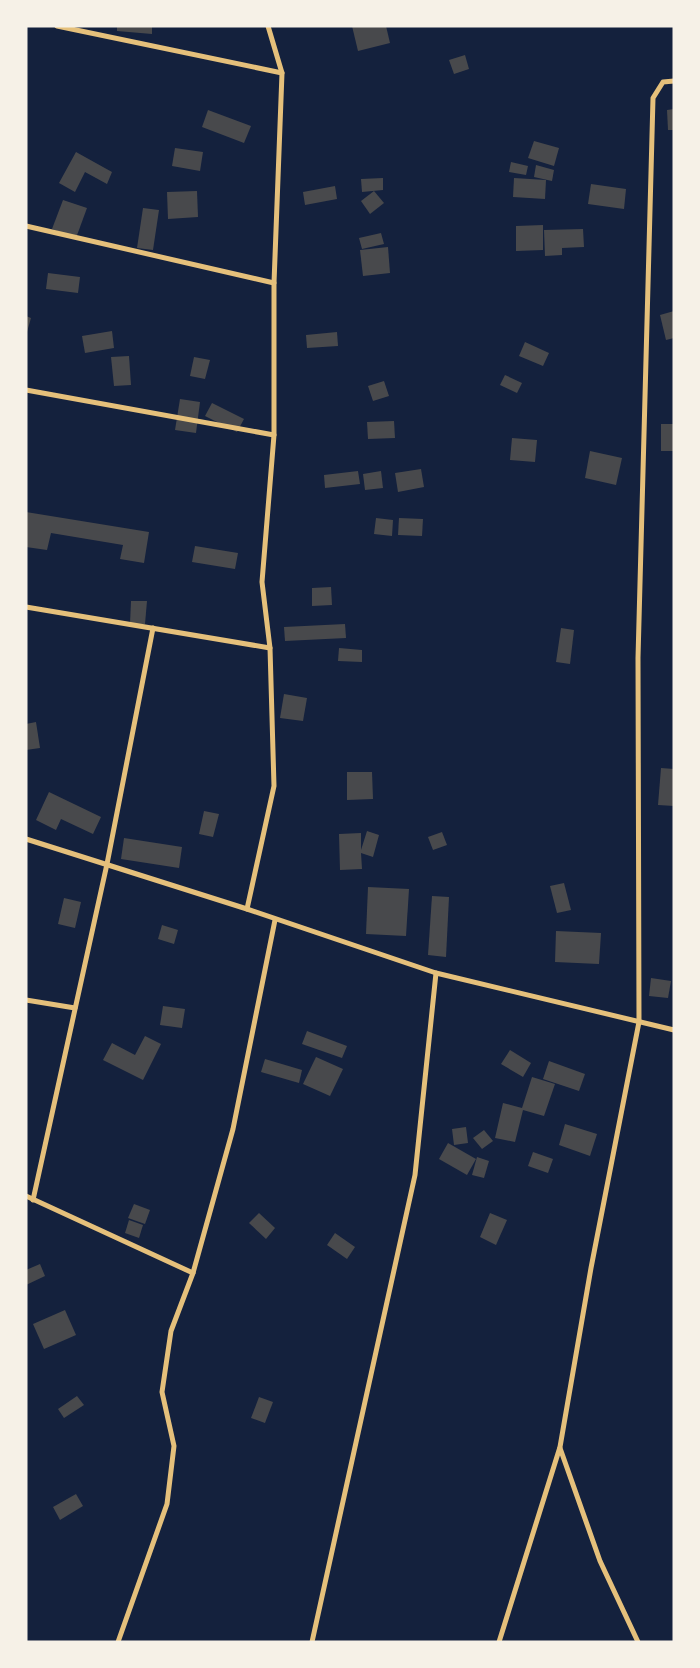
<svg xmlns="http://www.w3.org/2000/svg" width="700" height="1668" font-family="'Nunito Sans',sans-serif">
<style>
.building{fill:#48494c}
.lines{fill:none;stroke-linecap:round;stroke-linejoin:round}
.minor{stroke:#e5c07b;stroke-width:5}
</style>
<rect width="100%" height="100%" fill="#14213d"/>
<g class="building">
<path d="M 117,26 L 152,26 L 152,34 L 117,31 Z"/>
<path d="M 352,26 L 386,26 L 390,43 L 358,51 Z"/>
<path d="M 465,55 L 469,69 L 454,74 L 449,60 Z"/>
<path d="M 674,109 L 674,130 L 668,130 L 667,110 Z"/>
<path d="M 208,110 L 251,126 L 244,143 L 202,127 Z"/>
<path d="M 534,141 L 559,148 L 554,166 L 528,158 Z"/>
<path d="M 175,148 L 203,152 L 200,171 L 172,166 Z"/>
<path d="M 76,152 L 112,172 L 107,184 L 85,172 L 75,192 L 59,183 Z"/>
<path d="M 511,162 L 528,166 L 526,175 L 509,172 Z"/>
<path d="M 536,165 L 554,170 L 552,181 L 534,177 Z"/>
<path d="M 383,178 L 383,190 L 362,192 L 361,179 Z"/>
<path d="M 514,178 L 546,180 L 545,199 L 513,197 Z"/>
<path d="M 591,184 L 626,189 L 624,209 L 588,204 Z"/>
<path d="M 335,186 L 337,199 L 305,205 L 303,192 Z"/>
<path d="M 197,191 L 198,217 L 168,219 L 167,192 Z"/>
<path d="M 374,191 L 384,203 L 370,214 L 361,201 Z"/>
<path d="M 63,200 L 87,208 L 76,238 L 52,229 Z"/>
<path d="M 143,208 L 159,210 L 153,250 L 137,248 Z"/>
<path d="M 543,225 L 543,250 L 516,251 L 516,226 Z"/>
<path d="M 583,229 L 584,247 L 562,248 L 562,255 L 545,256 L 544,230 Z"/>
<path d="M 381,233 L 384,244 L 362,249 L 359,238 Z"/>
<path d="M 388,247 L 390,273 L 363,276 L 360,250 Z"/>
<path d="M 48,273 L 80,277 L 78,293 L 46,289 Z"/>
<path d="M 674,311 L 674,338 L 666,340 L 660,315 Z"/>
<path d="M 26,316 L 31,318 L 27,332 L 26,332 Z"/>
<path d="M 112,331 L 114,348 L 85,353 L 82,336 Z"/>
<path d="M 337,332 L 338,346 L 307,348 L 306,335 Z"/>
<path d="M 525,342 L 549,353 L 543,366 L 519,356 Z"/>
<path d="M 129,356 L 131,385 L 114,386 L 111,357 Z"/>
<path d="M 194,357 L 210,360 L 205,379 L 190,376 Z"/>
<path d="M 505,375 L 522,383 L 517,393 L 500,385 Z"/>
<path d="M 384,381 L 389,396 L 373,401 L 368,386 Z"/>
<path d="M 180,399 L 200,402 L 196,433 L 175,430 Z"/>
<path d="M 212,403 L 244,419 L 237,432 L 205,416 Z"/>
<path d="M 394,421 L 395,438 L 368,439 L 367,422 Z"/>
<rect x="661" y="424" width="13" height="27"/>
<path d="M 512,438 L 537,440 L 535,462 L 510,460 Z"/>
<path d="M 590,451 L 622,458 L 616,485 L 585,478 Z"/>
<path d="M 421,469 L 424,487 L 398,492 L 395,473 Z"/>
<path d="M 358,471 L 360,484 L 325,488 L 324,475 Z"/>
<path d="M 381,471 L 383,488 L 365,490 L 363,474 Z"/>
<path d="M 26,512 L 149,532 L 144,563 L 120,559 L 123,545 L 51,533 L 47,550 L 26,547 Z"/>
<path d="M 376,518 L 393,520 L 392,536 L 374,534 Z"/>
<path d="M 399,518 L 423,519 L 422,536 L 398,535 Z"/>
<path d="M 195,546 L 238,553 L 235,569 L 192,562 Z"/>
<path d="M 331,587 L 332,605 L 312,606 L 312,588 Z"/>
<path d="M 131,601 L 147,601 L 145,624 L 130,624 Z"/>
<path d="M 345,624 L 346,638 L 285,641 L 284,627 Z"/>
<path d="M 561,628 L 574,630 L 570,664 L 556,662 Z"/>
<path d="M 339,648 L 362,650 L 362,662 L 338,661 Z"/>
<path d="M 284,694 L 307,698 L 303,721 L 280,718 Z"/>
<path d="M 36,722 L 40,748 L 26,750 L 26,724 Z"/>
<path d="M 661,768 L 674,769 L 674,806 L 658,805 Z"/>
<path d="M 347,772 L 372,772 L 373,799 L 347,800 Z"/>
<path d="M 49,792 L 101,817 L 93,834 L 61,819 L 56,830 L 36,820 Z"/>
<path d="M 204,811 L 219,814 L 213,837 L 199,834 Z"/>
<path d="M 367,831 L 379,835 L 373,857 L 361,853 L 362,869 L 340,870 L 339,834 L 361,833 L 361,850 Z"/>
<path d="M 442,832 L 447,845 L 433,850 L 428,837 Z"/>
<path d="M 124,838 L 182,847 L 179,868 L 121,859 Z"/>
<path d="M 564,883 L 571,910 L 557,913 L 550,886 Z"/>
<path d="M 368,887 L 409,889 L 406,936 L 366,934 Z"/>
<path d="M 432,896 L 449,897 L 446,957 L 428,955 Z"/>
<path d="M 64,898 L 81,902 L 75,928 L 58,924 Z"/>
<path d="M 162,925 L 178,930 L 174,944 L 158,939 Z"/>
<path d="M 556,931 L 601,933 L 599,964 L 555,962 Z"/>
<path d="M 651,978 L 671,981 L 668,998 L 649,996 Z"/>
<path d="M 163,1006 L 185,1009 L 182,1028 L 160,1025 Z"/>
<path d="M 307,1031 L 347,1046 L 342,1058 L 302,1044 Z"/>
<path d="M 145,1036 L 161,1044 L 143,1080 L 103,1060 L 112,1043 L 135,1055 Z"/>
<path d="M 510,1050 L 531,1063 L 523,1077 L 501,1064 Z"/>
<path d="M 316,1057 L 343,1069 L 330,1096 L 303,1084 Z"/>
<path d="M 265,1059 L 302,1070 L 299,1083 L 261,1072 Z"/>
<path d="M 549,1061 L 585,1074 L 579,1091 L 543,1079 Z"/>
<path d="M 532,1077 L 555,1084 L 544,1116 L 523,1110 L 515,1142 L 495,1138 L 503,1103 L 522,1108 Z"/>
<path d="M 565,1124 L 597,1134 L 590,1156 L 559,1145 Z"/>
<path d="M 466,1127 L 468,1143 L 454,1145 L 452,1129 Z"/>
<path d="M 484,1130 L 493,1141 L 482,1149 L 473,1138 Z"/>
<path d="M 448,1143 L 476,1159 L 467,1175 L 439,1159 Z"/>
<path d="M 533,1152 L 553,1159 L 548,1173 L 528,1166 Z"/>
<path d="M 477,1157 L 489,1161 L 484,1178 L 472,1175 Z"/>
<path d="M 134,1204 L 150,1210 L 145,1224 L 128,1218 Z"/>
<path d="M 259,1213 L 275,1228 L 266,1239 L 249,1223 Z"/>
<path d="M 490,1213 L 507,1220 L 496,1245 L 480,1237 Z"/>
<path d="M 129,1220 L 143,1225 L 139,1238 L 125,1233 Z"/>
<path d="M 335,1233 L 355,1247 L 347,1259 L 327,1245 Z"/>
<path d="M 40,1264 L 45,1276 L 26,1285 L 26,1270 Z"/>
<path d="M 65,1310 L 76,1335 L 44,1349 L 33,1324 Z"/>
<path d="M 77,1396 L 84,1405 L 64,1418 L 58,1409 Z"/>
<path d="M 259,1397 L 273,1402 L 265,1423 L 251,1418 Z"/>
<path d="M 76,1494 L 83,1506 L 60,1520 L 53,1507 Z"/>
</g>
<g class="lines">
<g class="minor">
<path d="M 57,26 L 282,73"/>
<path d="M 26,226 L 274,283"/>
<path d="M 26,390 L 274,435"/>
<path d="M 26,607 L 270,648"/>
<path d="M 26,839 L 247,909 L 436,973 L 674,1030"/>
<path d="M 247,909 L 274,786 L 270,648 L 262,582 L 274,435 L 274,283 L 282,73 L 268,26"/>
<path d="M 26,1000 L 75,1008"/>
<path d="M 26,1196 L 193,1273"/>
<path d="M 33,1200 L 107,864 L 153,628"/>
<path d="M 560,1448 L 600,1561 L 638,1642"/>
<path d="M 118,1642 L 167,1504 L 174,1446 L 162,1392 L 171,1331 L 193,1273 L 233,1129 L 275,920"/>
<path d="M 312,1642 L 415,1175 L 436,973"/>
<path d="M 499,1642 L 560,1447 L 591,1268 L 639,1022 L 638,658 L 653,98 L 663,82 L 674,81"/>
</g>
</g>
<rect width="700" height="1668" fill="none" stroke="#f6f1e7" stroke-width="55"/>
</svg>
